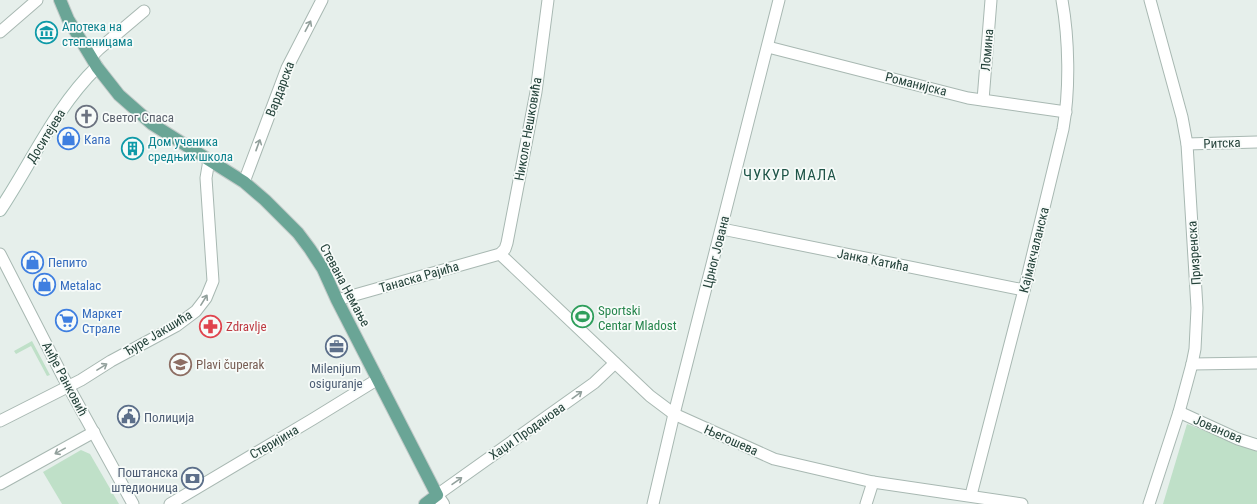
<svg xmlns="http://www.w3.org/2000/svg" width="1257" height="504" font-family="'Roboto Condensed',sans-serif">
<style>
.green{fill:#bfe0c8}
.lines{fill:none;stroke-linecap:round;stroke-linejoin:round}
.minor-casing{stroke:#a8b8b2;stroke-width:13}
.tertiary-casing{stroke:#a8b8b2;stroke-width:14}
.secondary-casing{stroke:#a4bbb3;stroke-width:14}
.primary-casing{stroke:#c2cac8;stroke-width:14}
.minor{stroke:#fff;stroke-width:11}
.tertiary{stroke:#fff;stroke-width:12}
.secondary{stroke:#fff;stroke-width:12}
.primary{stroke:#6aa596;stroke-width:12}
.oneway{stroke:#92a09c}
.labels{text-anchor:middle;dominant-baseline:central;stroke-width:3.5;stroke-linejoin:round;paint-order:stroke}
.culture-label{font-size:13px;fill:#0d838f;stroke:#f7fbf9;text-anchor:start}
.street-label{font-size:13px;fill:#24423a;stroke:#f7fbf9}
.worship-label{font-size:13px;fill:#5b616d;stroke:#f7fbf9;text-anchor:start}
.shop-label{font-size:13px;fill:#366cbe;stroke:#f7fbf9;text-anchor:start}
.leisure-label{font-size:13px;fill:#27864d;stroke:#f7fbf9;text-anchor:start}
.health-label{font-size:13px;fill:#be3a42;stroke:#f7fbf9;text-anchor:start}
.education-label{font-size:13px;fill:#785e54;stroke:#f7fbf9;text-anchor:start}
.service-label{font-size:13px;fill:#4e5e75;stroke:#f7fbf9}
.quarter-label{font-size:15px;letter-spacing:1px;fill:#1f5548;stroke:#f7fbf9}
</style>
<rect width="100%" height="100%" fill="#e6efeb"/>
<g class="green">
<path d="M 32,341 L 50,375 L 47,376 L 31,346 L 16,354 L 14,351 Z"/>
<path d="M 1187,424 L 1257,451 L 1257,504 L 1163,504 Z"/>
<path d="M 81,450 L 90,454 L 119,504 L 62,504 L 43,472 Z"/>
</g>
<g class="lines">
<defs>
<g id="minor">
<path d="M 0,32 L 37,0"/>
<path d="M 768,47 L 968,98 L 1066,112"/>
<path d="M 91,57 L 99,49 L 144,11"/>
<path d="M 983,100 L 991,0"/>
<path d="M 1187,144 L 1257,142"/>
<path d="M 244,182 L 287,68 L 322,0"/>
<path d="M 722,229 L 1024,290"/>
<path d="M 0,254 L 62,375 L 133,504"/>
<path d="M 500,254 L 650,396 L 674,414 L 774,459 L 873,482 L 1022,504"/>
<path d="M 337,300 L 500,254 L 505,249 L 507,243 L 536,92 L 548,0"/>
<path d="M 1192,364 L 1257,363"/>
<path d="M 1179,412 L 1238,439 L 1257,445"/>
<path d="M 0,421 L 81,380 L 111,361 L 176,326 L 196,311 L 206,298 L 213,281 L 206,178 L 209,160"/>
<path d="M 0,484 L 94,432"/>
<path d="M 437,495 L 594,383 L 615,363"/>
<path d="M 971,495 L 1024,290 L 1063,129 C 1070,90 1069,39 1062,0"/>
<path d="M 170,504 L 313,419 L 378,379"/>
<path d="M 653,504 L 674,414 L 779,0"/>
<path d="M 866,504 L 873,482"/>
<path d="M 1149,504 L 1179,412 L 1192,364 L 1195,349 L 1197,308 L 1187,144 L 1182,117 L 1150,0"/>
</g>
<path id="tertiary" d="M 437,495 L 443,504"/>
<path id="secondary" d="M 0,210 C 32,162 55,108 97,67"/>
<path id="primary" d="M 60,0 L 68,19 L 97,67 L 119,95 L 152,124 L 244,182 L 265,200 L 298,233 L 310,249 L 323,269 L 337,300 L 437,495 L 425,504"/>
</defs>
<use href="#minor" class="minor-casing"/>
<use href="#tertiary" class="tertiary-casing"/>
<use href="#secondary" class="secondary-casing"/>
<use href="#primary" class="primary-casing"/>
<use href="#minor" class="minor"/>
<use href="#tertiary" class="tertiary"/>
<use href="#secondary" class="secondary"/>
<use href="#primary" class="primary"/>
</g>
<defs><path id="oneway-shaft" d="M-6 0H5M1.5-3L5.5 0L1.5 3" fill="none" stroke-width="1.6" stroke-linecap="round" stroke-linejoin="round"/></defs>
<g class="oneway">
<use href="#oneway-shaft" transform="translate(308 26) rotate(-62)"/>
<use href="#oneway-shaft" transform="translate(258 145) rotate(-70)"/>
<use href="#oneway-shaft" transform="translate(204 300) rotate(-58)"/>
<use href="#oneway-shaft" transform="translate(102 367) rotate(-32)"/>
<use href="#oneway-shaft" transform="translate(577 395) rotate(-36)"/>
<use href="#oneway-shaft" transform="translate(60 451) rotate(151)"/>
<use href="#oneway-shaft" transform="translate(457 481) rotate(-35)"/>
</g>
<defs>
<symbol id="museum-ring" viewBox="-11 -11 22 22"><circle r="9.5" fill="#f7fbf9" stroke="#0f9aa8" stroke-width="1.5"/><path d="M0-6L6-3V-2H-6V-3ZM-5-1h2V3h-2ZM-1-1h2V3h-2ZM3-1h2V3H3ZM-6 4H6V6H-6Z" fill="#0f9aa8"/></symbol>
<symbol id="church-ring" viewBox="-11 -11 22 22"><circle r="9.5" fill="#f7fbf9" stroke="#6b7280" stroke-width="1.5"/><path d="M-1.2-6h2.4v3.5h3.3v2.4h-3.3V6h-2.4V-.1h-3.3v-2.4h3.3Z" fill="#6b7280"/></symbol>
<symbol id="shop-ring" viewBox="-11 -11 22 22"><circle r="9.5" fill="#f7fbf9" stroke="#3f7fe0" stroke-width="1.5"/><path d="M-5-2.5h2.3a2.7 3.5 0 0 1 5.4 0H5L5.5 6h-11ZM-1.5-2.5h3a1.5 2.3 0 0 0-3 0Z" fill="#3f7fe0"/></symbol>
<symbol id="building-ring" viewBox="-11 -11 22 22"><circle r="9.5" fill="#f7fbf9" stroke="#0f9aa8" stroke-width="1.5"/><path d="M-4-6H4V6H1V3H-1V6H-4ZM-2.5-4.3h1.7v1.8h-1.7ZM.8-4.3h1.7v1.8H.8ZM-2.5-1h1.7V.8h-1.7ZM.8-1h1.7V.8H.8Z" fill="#0f9aa8"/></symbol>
<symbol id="stadium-ring" viewBox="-11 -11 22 22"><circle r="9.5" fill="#f7fbf9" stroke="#2e9e5b" stroke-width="1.5"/><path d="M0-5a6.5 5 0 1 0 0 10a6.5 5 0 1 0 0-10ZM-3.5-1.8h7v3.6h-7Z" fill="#2e9e5b"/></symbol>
<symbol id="supermarket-ring" viewBox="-11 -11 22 22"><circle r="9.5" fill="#f7fbf9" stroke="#3f7fe0" stroke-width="1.5"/><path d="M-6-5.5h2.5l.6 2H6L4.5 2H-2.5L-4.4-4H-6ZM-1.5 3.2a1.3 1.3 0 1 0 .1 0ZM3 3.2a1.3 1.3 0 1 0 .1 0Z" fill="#3f7fe0"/></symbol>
<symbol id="pharmacy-ring" viewBox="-11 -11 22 22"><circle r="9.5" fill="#f7fbf9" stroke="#e0444e" stroke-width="1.5"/><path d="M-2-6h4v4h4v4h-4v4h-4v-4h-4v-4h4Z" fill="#e0444e"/></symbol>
<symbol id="office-ring" viewBox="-11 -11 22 22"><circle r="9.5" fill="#f7fbf9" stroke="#5c6f8a" stroke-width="1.5"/><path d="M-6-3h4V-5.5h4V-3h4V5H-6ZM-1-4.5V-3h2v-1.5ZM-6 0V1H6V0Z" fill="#5c6f8a"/></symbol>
<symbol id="school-ring" viewBox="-11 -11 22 22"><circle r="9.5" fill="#f7fbf9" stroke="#8d6e63" stroke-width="1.5"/><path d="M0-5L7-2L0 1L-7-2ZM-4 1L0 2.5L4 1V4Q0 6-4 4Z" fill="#8d6e63"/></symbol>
<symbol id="civic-ring" viewBox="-11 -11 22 22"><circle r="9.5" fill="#f7fbf9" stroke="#5c6f8a" stroke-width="1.5"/><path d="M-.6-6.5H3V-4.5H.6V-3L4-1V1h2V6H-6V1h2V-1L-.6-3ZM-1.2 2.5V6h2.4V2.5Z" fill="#5c6f8a"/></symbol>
<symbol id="bank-ring" viewBox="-11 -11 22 22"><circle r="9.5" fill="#f7fbf9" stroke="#5c6f8a" stroke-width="1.5"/><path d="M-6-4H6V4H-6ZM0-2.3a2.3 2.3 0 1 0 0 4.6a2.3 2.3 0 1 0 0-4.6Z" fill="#5c6f8a"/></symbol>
</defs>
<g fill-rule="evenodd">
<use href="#museum-ring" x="34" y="20" width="25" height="25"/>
<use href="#church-ring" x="74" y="104" width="25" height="25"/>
<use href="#shop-ring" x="56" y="126" width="25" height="25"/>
<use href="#building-ring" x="120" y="136" width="25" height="25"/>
<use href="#shop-ring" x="20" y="250" width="25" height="25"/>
<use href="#shop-ring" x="32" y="272" width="25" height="25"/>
<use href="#stadium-ring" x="570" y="304" width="25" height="25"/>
<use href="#supermarket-ring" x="54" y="308" width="25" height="25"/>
<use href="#pharmacy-ring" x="198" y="314" width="25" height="25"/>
<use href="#office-ring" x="324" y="334" width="25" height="25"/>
<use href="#school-ring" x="168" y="352" width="25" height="25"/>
<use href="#civic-ring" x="116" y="404" width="25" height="25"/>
<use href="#bank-ring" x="180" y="466" width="25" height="25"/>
</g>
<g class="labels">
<g class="culture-label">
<text x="62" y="26">Апотека на<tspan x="62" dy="15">степеницама</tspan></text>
<text x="148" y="141">Дом ученика<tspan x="148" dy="15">средњих школа</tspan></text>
</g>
<g class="street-label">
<text transform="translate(987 50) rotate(-85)">Ломина</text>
<text transform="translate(916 84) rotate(14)">Романијска</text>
<text transform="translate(280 89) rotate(-69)">Вардарска</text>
<text transform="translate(528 129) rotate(-80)">Николе Нешковића</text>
<text transform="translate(46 136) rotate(-58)">Доситејева</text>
<text transform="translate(1222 143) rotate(-2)">Ритска</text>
<text transform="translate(1034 250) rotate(-76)">Кајмакчаланска</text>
<text transform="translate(716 252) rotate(-76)">Црног Јована</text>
<text transform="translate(1194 253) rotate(-94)">Призренска</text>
<text transform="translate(873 260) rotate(11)">Јанка Катића</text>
<text transform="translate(419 277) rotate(-16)">Танаска Рајића</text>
<text transform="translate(345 285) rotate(62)">Стевана Немање</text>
<text transform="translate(158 333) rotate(-31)">Ђуре Јакшића</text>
<text transform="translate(65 379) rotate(62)">Анђе Ранковић</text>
<text transform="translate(1218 429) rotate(23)">Јованова</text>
<text transform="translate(527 431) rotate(-35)">Хаџи Проданова</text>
<text transform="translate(731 440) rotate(24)">Његошева</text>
<text transform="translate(274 442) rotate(-30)">Стеријина</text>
</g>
<g class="worship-label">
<text x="102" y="117">Светог Спаса</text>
</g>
<g class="shop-label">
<text x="84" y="139">Капа</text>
<text x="48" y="262">Пепито</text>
<text x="60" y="285">Metalac</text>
<text x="82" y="313">Маркет<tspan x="82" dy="15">Страле</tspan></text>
</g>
<g class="leisure-label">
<text x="598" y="310">Sportski<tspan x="598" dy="15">Centar Mladost</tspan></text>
</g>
<g class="health-label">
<text x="226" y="326">Zdravlje</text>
</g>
<g class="education-label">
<text x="196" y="364">Plavi čuperak</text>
</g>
<g class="service-label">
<text x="336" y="368">Milenijum<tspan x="336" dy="15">osiguranje</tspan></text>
<text x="144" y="417" text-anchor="start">Полицијa</text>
<text x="178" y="472" text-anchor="end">Поштанска<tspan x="178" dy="15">штедионица</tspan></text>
</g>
<g class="quarter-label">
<text x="790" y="175">ЧУКУР МАЛА</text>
</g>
</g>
</svg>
